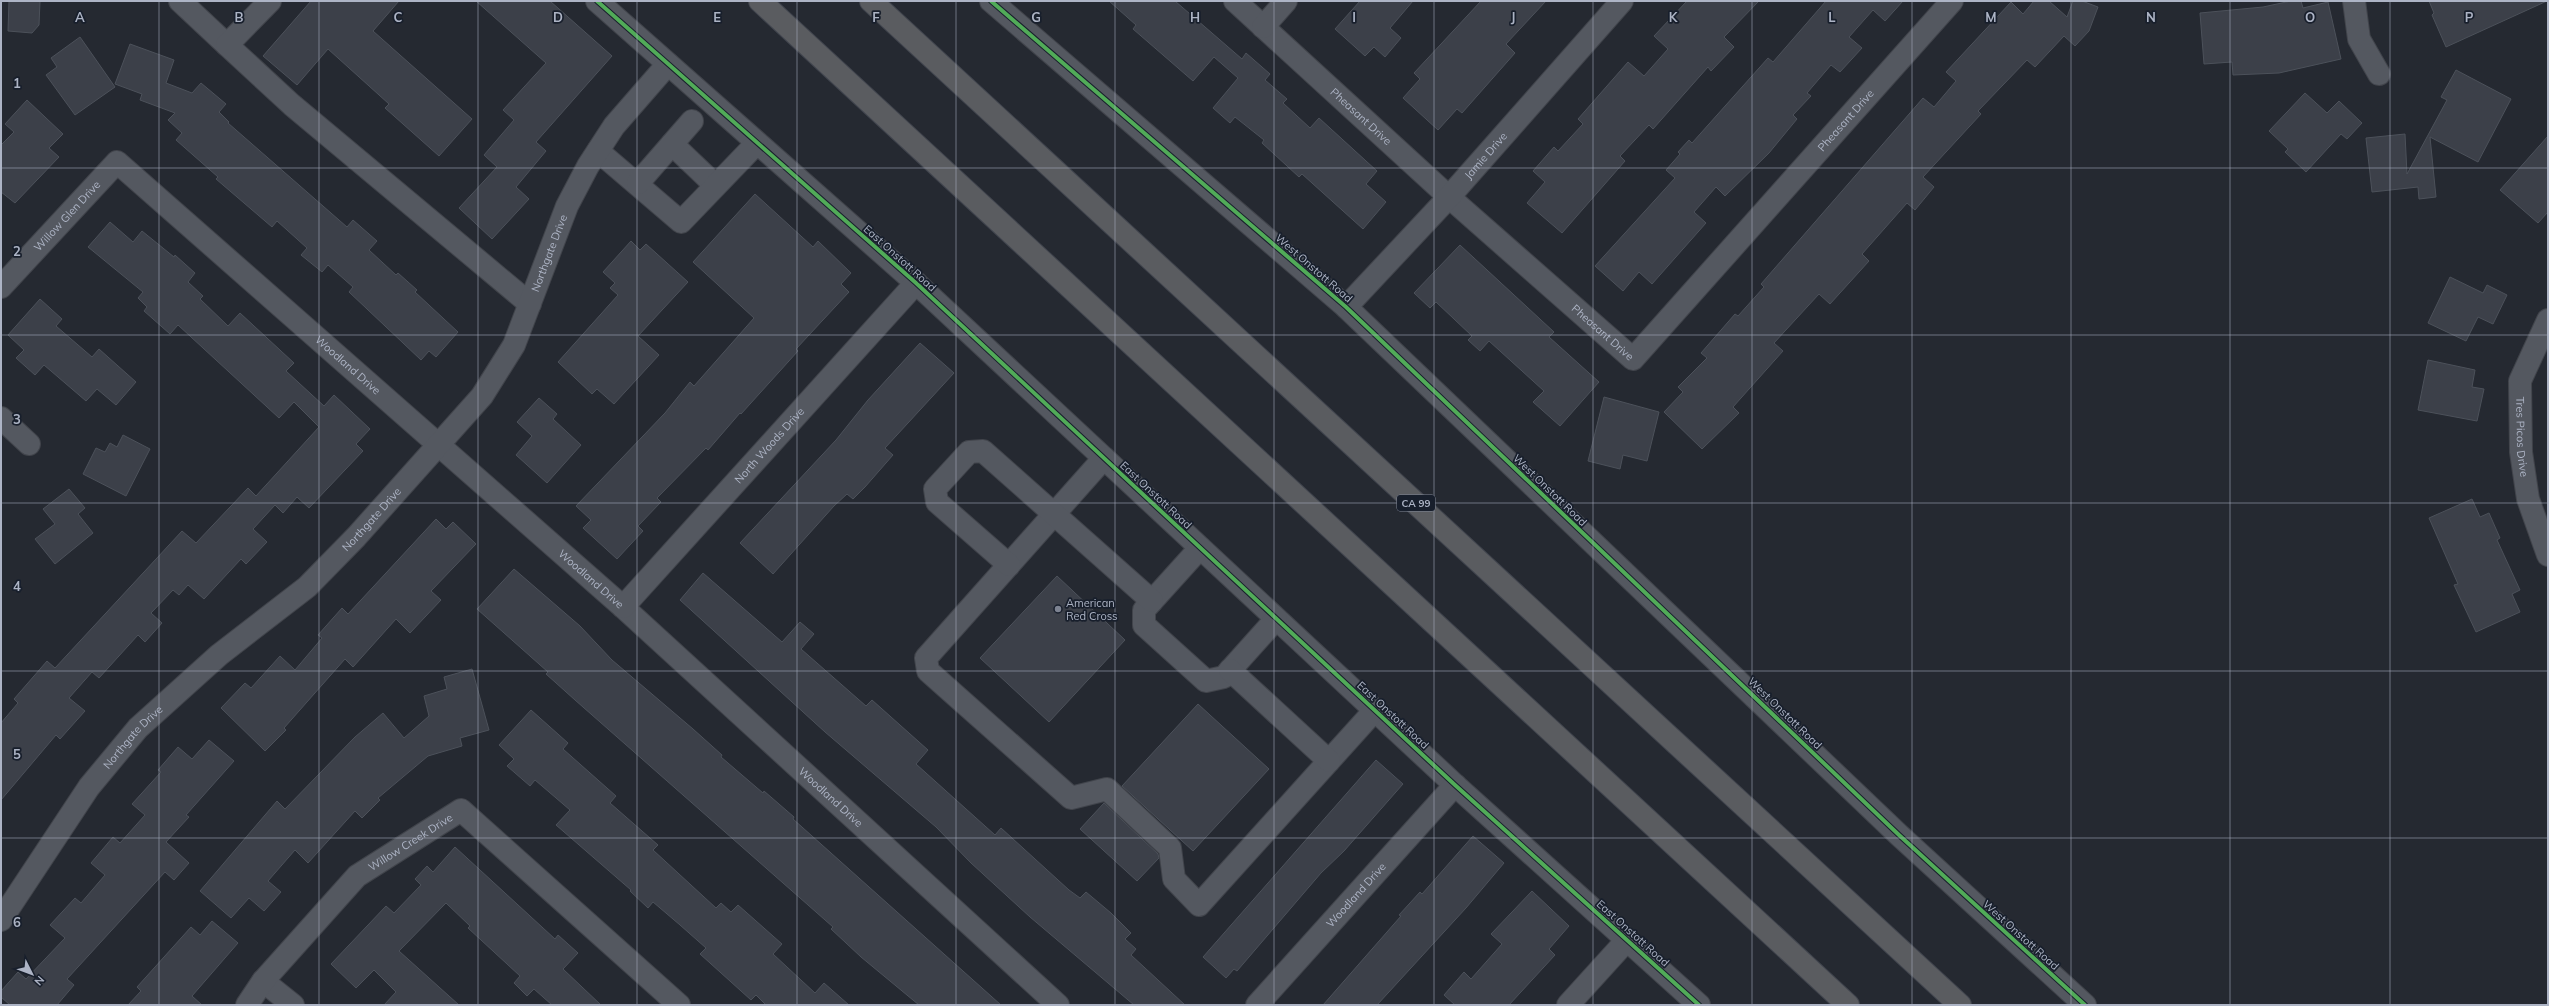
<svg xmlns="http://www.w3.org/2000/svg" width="2549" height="1006" font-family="Mulish,sans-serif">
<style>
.building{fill:#3c4049;stroke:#4c515a}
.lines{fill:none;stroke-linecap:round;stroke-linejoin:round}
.minor-casing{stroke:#41444b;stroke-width:24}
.highway-casing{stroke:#41454e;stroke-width:24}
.minor{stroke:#545860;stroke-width:22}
.highway{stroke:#5a5c60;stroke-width:22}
.cycleway-casing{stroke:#181f2c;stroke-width:6}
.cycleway{stroke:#51ab58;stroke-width:4}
.grid{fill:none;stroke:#adb4c5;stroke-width:1;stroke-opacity:0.55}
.poi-dot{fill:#7d8391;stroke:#181f2c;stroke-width:1.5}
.labels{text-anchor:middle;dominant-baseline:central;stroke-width:3.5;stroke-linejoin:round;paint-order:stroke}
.shield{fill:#181f2c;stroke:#808797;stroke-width:1}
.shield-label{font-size:10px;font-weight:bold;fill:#adb4c5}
.street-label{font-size:11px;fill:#adb4c5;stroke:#181f2c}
.poi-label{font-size:11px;fill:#adb4c5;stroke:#181f2c;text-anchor:start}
.grid-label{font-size:13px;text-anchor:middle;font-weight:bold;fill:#adb4c5;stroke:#181f2c;stroke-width:3.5;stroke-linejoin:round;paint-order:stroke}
</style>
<rect width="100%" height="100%" fill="#252931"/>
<g class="building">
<path d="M 9,1 L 40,1 L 39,25 L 32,33 L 8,31 Z"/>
<path d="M 311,1 L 399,1 L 373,31 L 472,119 L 439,156 L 385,108 L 389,104 L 328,49 L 297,85 L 263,56 Z"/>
<path d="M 476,1 L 550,1 L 612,56 L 536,142 L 546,151 L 516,187 L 529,199 L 492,239 L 459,208 L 497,167 L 484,155 L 514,120 L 503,110 L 546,63 Z"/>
<path d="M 1109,1 L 1175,1 L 1242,59 L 1246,53 L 1270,74 L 1265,80 L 1287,99 L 1283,103 L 1310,128 L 1319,118 L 1377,171 L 1366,184 L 1386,202 L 1363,229 L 1302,174 L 1299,177 L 1262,143 L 1264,140 L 1235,117 L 1230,123 L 1213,108 L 1238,78 L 1214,57 L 1193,81 L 1133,29 L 1136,25 Z"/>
<path d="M 1360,1 L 1413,1 L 1390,28 L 1401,38 L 1385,57 L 1374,47 L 1365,56 L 1335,29 Z"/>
<path d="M 1481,1 L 1546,1 L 1506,44 L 1515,53 L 1462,113 L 1457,109 L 1438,130 L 1403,98 L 1420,79 L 1414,73 Z"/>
<path d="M 1687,1 L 1759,1 L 1724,37 L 1734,47 L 1711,71 L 1708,67 L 1653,129 L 1649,125 L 1620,156 L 1625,161 L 1562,233 L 1527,203 L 1545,182 L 1533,171 L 1554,147 L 1558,151 L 1583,124 L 1578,119 L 1628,62 L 1644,76 L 1668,49 L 1654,36 Z"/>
<path d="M 1826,1 L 1903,1 L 1885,21 L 1873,10 L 1849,37 L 1862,48 L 1840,72 L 1831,65 L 1807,93 L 1811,96 L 1793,115 L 1797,119 L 1769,153 L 1725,196 L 1716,187 L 1694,212 L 1706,223 L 1652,284 L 1639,272 L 1623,291 L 1595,266 L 1675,178 L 1666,170 L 1680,154 L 1678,152 L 1689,140 L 1692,143 L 1768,58 L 1773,62 Z"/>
<path d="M 2034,1 L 2049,1 L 2067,17 L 2073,1 L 2082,1 L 2098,7 L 2089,31 L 2075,46 L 2064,36 L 2035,67 L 2027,60 L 1978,111 L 1981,114 L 1923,177 L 1934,187 L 1915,210 L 1907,203 L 1862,254 L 1869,261 L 1830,304 L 1819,294 L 1774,343 L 1783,351 L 1733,407 L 1739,413 L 1702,449 L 1664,412 L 1683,392 L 1678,387 L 1707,358 L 1701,353 L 1735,314 L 1738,316 L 1764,287 L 1761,284 L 1923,98 L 1934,107 L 1956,81 L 1946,72 L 2011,2 L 2023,14 Z"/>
<path d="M 2291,1 L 2301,1 L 2303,8 L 2328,2 L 2341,59 L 2279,73 L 2233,75 L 2232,62 L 2204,64 L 2200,13 L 2263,7 Z"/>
<path d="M 2429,1 L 2547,1 L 2446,47 L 2432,15 L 2434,13 Z"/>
<path d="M 80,37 L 115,87 L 75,115 L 46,75 L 57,67 L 51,58 Z"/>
<path d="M 130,44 L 174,60 L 166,83 L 192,93 L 201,83 L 226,104 L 219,112 L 229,122 L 228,123 L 347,227 L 353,220 L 377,241 L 369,250 L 396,275 L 398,273 L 417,290 L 415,292 L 458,332 L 436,357 L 429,351 L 421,360 L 349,292 L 353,287 L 328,265 L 322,272 L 301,255 L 307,248 L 277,221 L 272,227 L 216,179 L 218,177 L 176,140 L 182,133 L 168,120 L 175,113 L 140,100 L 142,94 L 115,84 Z"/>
<path d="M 2456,70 L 2511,99 L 2478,162 L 2430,137 L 2436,197 L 2419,199 L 2418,187 L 2372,192 L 2366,138 L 2405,134 L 2407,174 L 2447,100 L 2441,97 Z"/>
<path d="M 2305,93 L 2327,113 L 2339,101 L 2362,123 L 2347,139 L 2341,134 L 2306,172 L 2285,152 L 2288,149 L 2269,131 Z"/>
<path d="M 27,100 L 63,134 L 49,148 L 59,157 L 15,203 L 1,192 L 1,145 L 14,132 L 5,124 Z"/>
<path d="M 2548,136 L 2548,212 L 2538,223 L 2500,190 Z"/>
<path d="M 755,194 L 813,247 L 818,241 L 851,273 L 841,284 L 849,292 L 796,349 L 798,351 L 741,414 L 740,413 L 708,450 L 706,448 L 657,498 L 661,502 L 638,526 L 643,531 L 617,559 L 583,528 L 591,520 L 576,506 L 665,413 L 690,382 L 694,386 L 754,318 L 693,262 Z"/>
<path d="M 110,222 L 133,242 L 142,231 L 174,257 L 175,255 L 195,273 L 188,282 L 203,296 L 200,299 L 228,326 L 240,313 L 294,363 L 286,371 L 324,406 L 334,395 L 370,429 L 356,444 L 363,451 L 309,508 L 297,497 L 283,513 L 275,505 L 253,529 L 267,542 L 246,564 L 241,559 L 204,599 L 188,585 L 179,595 L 173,590 L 151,613 L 162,623 L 145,642 L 138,635 L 99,678 L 92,672 L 69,698 L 85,711 L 60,739 L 56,735 L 1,800 L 1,723 L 18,703 L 14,699 L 47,661 L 55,668 L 182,531 L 196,543 L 248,488 L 256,496 L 319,427 L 294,402 L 279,418 L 178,325 L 170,334 L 144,311 L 147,307 L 138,298 L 143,292 L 88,247 Z"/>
<path d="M 631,241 L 640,250 L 646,244 L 688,282 L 638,336 L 659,355 L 614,404 L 597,389 L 592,394 L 558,362 L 618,295 L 610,288 L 615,283 L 603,272 Z"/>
<path d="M 1460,245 L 1554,332 L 1549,337 L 1599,382 L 1560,426 L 1533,402 L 1544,391 L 1489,341 L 1480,351 L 1468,340 L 1472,336 L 1436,302 L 1430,308 L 1414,293 Z"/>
<path d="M 2450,277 L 2483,293 L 2487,285 L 2507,295 L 2493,324 L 2478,317 L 2466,341 L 2428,323 Z"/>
<path d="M 40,299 L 62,319 L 56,326 L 92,357 L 99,349 L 136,382 L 116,405 L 97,389 L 86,401 L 44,365 L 35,375 L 16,358 L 24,350 L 8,335 Z"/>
<path d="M 920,343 L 954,373 L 885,448 L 893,455 L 865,487 L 853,499 L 847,494 L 834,506 L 773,574 L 740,543 L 836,440 L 868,400 Z"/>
<path d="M 2428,360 L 2475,370 L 2472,387 L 2484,389 L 2477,421 L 2418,410 Z"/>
<path d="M 1604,397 L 1659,412 L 1647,461 L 1623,455 L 1620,469 L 1588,461 Z"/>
<path d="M 539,398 L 557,414 L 553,419 L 581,445 L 547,483 L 516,455 L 532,436 L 517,422 Z"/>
<path d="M 123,435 L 150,449 L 126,496 L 83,474 L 96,448 L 105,452 L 110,443 L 117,447 Z"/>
<path d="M 69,489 L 85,508 L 78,514 L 93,533 L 55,564 L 35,539 L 55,524 L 43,509 Z"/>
<path d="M 2472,499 L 2480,517 L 2489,513 L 2500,538 L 2497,540 L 2520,590 L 2512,594 L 2520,612 L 2476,632 L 2454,585 L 2458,584 L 2429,518 Z"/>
<path d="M 436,519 L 446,529 L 453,522 L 476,544 L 431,591 L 441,600 L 410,633 L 396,619 L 353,667 L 345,659 L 284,728 L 286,730 L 265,751 L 221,708 L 245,683 L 251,688 L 280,656 L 295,670 L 322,638 L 318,635 L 342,608 L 348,614 Z"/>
<path d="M 514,569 L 580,626 L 612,660 L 693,729 L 722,755 L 721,757 L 763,793 L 764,791 L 794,817 L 793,819 L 1001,1005 L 919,1005 L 861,957 L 831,929 L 833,927 L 575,700 L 546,674 L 548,672 L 477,609 Z"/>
<path d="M 703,573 L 782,642 L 800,622 L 814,634 L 801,649 L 866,706 L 872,700 L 928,750 L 916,764 L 995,835 L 1001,828 L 1069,890 L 1080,898 L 1086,892 L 1111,913 L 1131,933 L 1125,939 L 1136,949 L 1131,955 L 1185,1005 L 1134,1005 L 1030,917 L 971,863 L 936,827 L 825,732 L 680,600 Z"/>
<path d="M 1057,576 L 1125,640 L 1049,722 L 980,658 Z"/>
<path d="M 472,669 L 489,730 L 460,738 L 462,746 L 428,756 L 378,798 L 380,800 L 362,818 L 355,811 L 308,863 L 295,850 L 268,881 L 281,892 L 264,911 L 249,898 L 231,918 L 200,891 L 277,801 L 285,809 L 355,737 L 383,713 L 404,738 L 429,716 L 424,696 L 447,689 L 444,677 Z"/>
<path d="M 1198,704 L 1269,769 L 1193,851 L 1122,786 Z"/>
<path d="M 531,710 L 568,743 L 563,749 L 616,796 L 610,803 L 658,845 L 653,850 L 716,908 L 721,903 L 731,912 L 738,905 L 782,944 L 773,954 L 815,993 L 824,983 L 849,1005 L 766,1005 L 756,995 L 751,1000 L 700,954 L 706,948 L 680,925 L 653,902 L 648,908 L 630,891 L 631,890 L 556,825 L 570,810 L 535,780 L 530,786 L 507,766 L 514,759 L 499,745 Z"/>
<path d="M 209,740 L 234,761 L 186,815 L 189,817 L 166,842 L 189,863 L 174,880 L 165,872 L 67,979 L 74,985 L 57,1005 L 10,1005 L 1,997 L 1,991 L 18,972 L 26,979 L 65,938 L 50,925 L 75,898 L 81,903 L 105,875 L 91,863 L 113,837 L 120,843 L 145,815 L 132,804 L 161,772 L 158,770 L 178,747 L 192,759 Z"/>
<path d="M 1376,760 L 1403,784 L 1344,851 L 1321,873 L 1237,971 L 1234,969 L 1226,978 L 1203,957 Z"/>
<path d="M 1104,803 L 1158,854 L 1159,858 L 1137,881 L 1080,829 Z"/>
<path d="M 1473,836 L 1504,863 L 1466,908 L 1377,1005 L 1323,1005 L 1401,916 L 1399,915 L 1420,892 L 1422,894 Z"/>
<path d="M 455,847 L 555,939 L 558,935 L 578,953 L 563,969 L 601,1005 L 552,1005 L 534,989 L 527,996 L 514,983 L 520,976 L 468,928 L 470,926 L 446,903 L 399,951 L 459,1005 L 384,1005 L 396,992 L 374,970 L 356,988 L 331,964 L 386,906 L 394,913 L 421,885 L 415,879 L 427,866 L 433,872 Z"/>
<path d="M 1532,891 L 1569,926 L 1549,949 L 1555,955 L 1509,1005 L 1455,1005 L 1444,995 L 1464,972 L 1471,979 L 1502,944 L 1491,934 Z"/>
<path d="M 212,921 L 238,943 L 192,996 L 202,1005 L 128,1005 L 141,991 L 137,987 L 191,927 L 200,935 Z"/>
</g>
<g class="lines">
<defs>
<g id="minor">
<path d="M 180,1 L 227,45"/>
<path d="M 270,1 L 227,45 L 292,105 L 530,304"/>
<path d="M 597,1 L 916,283 L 1455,785 L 1699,1005"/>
<path d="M 991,1 L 1346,307 L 1899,835 L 2085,1005"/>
<path id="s1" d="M 1235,1 L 1449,197 L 1633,359 L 1952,1"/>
<path d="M 2354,1 L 2359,39 L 2379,74"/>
<path d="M 1263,27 L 1286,1"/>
<path d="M 672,144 L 715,185"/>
<path d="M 598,151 L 681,222 L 757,143"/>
<path d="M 638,183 L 692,121"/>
<path id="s2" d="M 1,287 L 117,162 L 623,607 L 1058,1005"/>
<path id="s3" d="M 1346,307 L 1449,197 L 1622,1"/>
<path id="s4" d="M 2548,320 L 2520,381 L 2521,452 L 2528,499 L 2548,555"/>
<path d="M 1,418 L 29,444"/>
<path d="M 1104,458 L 926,658 L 928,671 L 1071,798 L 1107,789 L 1170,848 L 1174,879 L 1199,905 L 1375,710"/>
<path d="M 1200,548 L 1144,610 L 1144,625 L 1206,681 L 1224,677 L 1276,619"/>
<path d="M 1009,565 L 937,502 L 935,489 L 969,452 L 983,451 L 1152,601"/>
<path id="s5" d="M 623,607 L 916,283"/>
<path d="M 1230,670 L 1329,761"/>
<path id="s6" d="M 1,920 L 89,787 L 138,728 L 219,655 L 307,587 L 356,537 L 482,396 L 514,345 L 567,206 L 588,166 L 614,126 L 668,64"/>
<path d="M 263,981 L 293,1005"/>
<path id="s7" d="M 247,1005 L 263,981 L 357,876 L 461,810 L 679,1005"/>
<path id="s8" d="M 1257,1005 L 1455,785"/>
<path d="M 1568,1005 L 1627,940"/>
</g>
<g id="highway">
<path d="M 760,1 L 1848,1005"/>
<path d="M 871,1 L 1960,1005"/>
</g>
</defs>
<use href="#minor" class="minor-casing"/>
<use href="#highway" class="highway-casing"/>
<use href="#minor" class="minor"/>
<use href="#highway" class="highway"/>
<defs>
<g id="cycleway">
<path d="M 597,1 L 916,283 L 1455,785 L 1699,1005"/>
<path d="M 991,1 L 1346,307 L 1899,835 L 2085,1005"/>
</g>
</defs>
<use href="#cycleway" class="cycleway-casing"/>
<use href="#cycleway" class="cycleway"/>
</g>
<path class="grid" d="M 159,1 L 159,1005M 319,1 L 319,1005M 478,1 L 478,1005M 637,1 L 637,1005M 797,1 L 797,1005M 956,1 L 956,1005M 1115,1 L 1115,1005M 1274,1 L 1274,1005M 1434,1 L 1434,1005M 1593,1 L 1593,1005M 1752,1 L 1752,1005M 1912,1 L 1912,1005M 2071,1 L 2071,1005M 2230,1 L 2230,1005M 2390,1 L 2390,1005M 1,168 L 2548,168M 1,335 L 2548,335M 1,503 L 2548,503M 1,671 L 2548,671M 1,838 L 2548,838"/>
<circle class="poi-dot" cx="1058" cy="609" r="4"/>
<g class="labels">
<rect class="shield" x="1397" y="495" width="38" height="16" rx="3"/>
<g class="shield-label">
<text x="1416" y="503">CA 99</text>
</g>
<g class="street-label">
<text stroke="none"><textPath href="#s1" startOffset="171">Pheasant Drive</textPath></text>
<text stroke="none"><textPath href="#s1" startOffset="855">Pheasant Drive</textPath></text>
<text stroke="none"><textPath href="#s3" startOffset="206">Jamie Drive</textPath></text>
<text stroke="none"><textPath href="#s2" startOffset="97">Willow Glen Drive</textPath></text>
<text stroke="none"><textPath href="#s6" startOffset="874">Northgate Drive</textPath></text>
<text transform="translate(900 258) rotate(42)">East Onstott Road</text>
<text transform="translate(1314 268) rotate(41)">West Onstott Road</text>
<text stroke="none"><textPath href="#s1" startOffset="495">Pheasant Drive</textPath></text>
<text stroke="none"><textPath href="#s2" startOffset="478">Woodland Drive</textPath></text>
<text stroke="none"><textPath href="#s4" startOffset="123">Tres Picos Drive</textPath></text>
<text stroke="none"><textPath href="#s5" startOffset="218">North Woods Drive</textPath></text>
<text transform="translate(1550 490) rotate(44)">West Onstott Road</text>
<text transform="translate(1156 495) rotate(43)">East Onstott Road</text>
<text stroke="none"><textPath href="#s6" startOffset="550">Northgate Drive</textPath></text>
<text stroke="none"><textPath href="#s2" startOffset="802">Woodland Drive</textPath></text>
<text transform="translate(1785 713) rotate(44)">West Onstott Road</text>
<text transform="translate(1393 715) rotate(43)">East Onstott Road</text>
<text stroke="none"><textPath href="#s6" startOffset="226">Northgate Drive</textPath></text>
<text stroke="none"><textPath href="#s2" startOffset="1126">Woodland Drive</textPath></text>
<text stroke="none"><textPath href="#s7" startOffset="233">Willow Creek Drive</textPath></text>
<text stroke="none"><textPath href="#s8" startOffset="148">Woodland Drive</textPath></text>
<text transform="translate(1633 933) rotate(42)">East Onstott Road</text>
<text transform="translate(2021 935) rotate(42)">West Onstott Road</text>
</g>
<g class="poi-label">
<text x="1066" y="603">American<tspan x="1066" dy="13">Red Cross</tspan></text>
</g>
</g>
<g class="grid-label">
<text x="80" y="22">A</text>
<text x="239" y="22">B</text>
<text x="398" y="22">C</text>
<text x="558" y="22">D</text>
<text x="717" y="22">E</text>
<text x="876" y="22">F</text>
<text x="1036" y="22">G</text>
<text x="1195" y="22">H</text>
<text x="1354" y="22">I</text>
<text x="1513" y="22">J</text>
<text x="1673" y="22">K</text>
<text x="1832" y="22">L</text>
<text x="1991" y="22">M</text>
<text x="2151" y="22">N</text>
<text x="2310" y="22">O</text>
<text x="2469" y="22">P</text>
<text x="17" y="88">1</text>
<text x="17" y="256">2</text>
<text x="17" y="424">3</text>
<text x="17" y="591">4</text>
<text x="17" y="759">5</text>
<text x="17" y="927">6</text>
</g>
<rect width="2549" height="1006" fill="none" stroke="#adb4c5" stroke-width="4"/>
<g transform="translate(32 974) rotate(132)" stroke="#181f2c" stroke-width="3" paint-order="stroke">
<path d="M0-3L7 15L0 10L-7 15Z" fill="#adb4c5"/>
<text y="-6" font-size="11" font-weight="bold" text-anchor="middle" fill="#adb4c5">N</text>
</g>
</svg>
